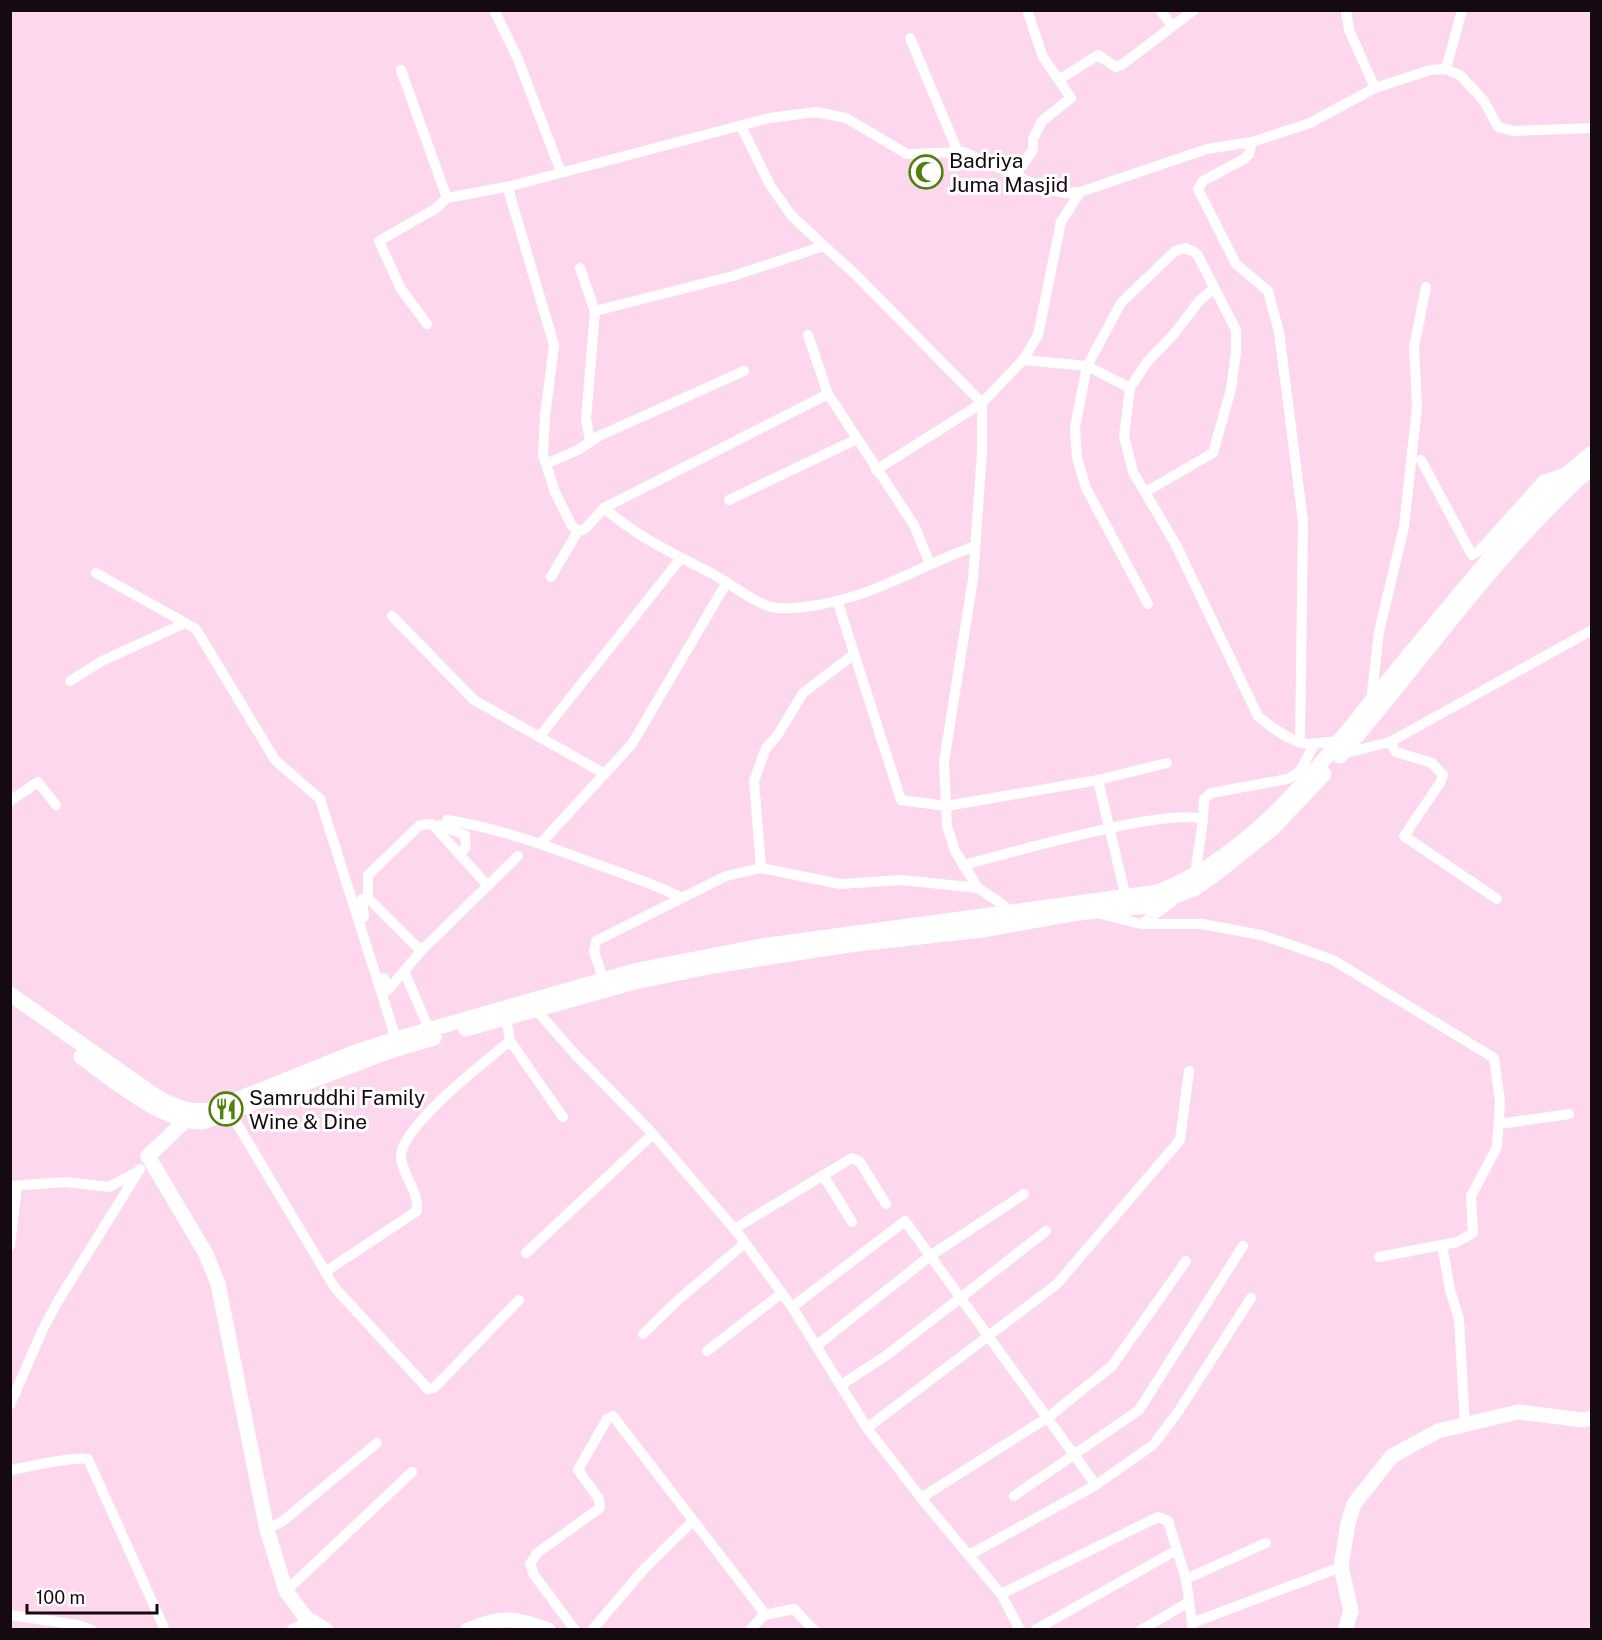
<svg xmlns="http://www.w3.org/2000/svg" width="1602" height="1640" font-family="'Public Sans',sans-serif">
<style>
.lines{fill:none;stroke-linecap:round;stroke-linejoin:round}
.street{stroke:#fff;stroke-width:10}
.secondary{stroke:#fff;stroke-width:15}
.labels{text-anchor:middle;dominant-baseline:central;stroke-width:6;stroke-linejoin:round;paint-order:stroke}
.poi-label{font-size:21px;fill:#150a11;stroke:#fff;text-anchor:start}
</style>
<rect width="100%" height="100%" fill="#fcd7ee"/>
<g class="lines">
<g class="street">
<path d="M 494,10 L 517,57 L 561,172"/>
<path d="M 1160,10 L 1172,26"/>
<path d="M 1346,10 L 1349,30 L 1375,88"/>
<path d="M 910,38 L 958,152"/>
<path d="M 1446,69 L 1462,10"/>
<path d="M 401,70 L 447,198 L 435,209 L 379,241 L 401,289 L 427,324"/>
<path d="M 1060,79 L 1098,55 L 1116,67 L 1123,64 L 1194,10"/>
<path d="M 741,126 L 770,185 L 791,215 L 824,246"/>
<path d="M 1252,142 L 1249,154 L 1244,159 L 1203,181 L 1198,189 L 1236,264 L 1268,291 L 1279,332 L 1303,521 L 1300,743"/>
<path d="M 1016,174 L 1033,150 L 1033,139 L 1042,121 L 1071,98 L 1043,57 L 1027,10"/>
<path d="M 447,198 L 511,186"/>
<path d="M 580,268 L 595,311 L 586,419 L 590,441"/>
<path d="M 595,311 L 733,276 L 824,246 L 855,274 L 982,403 L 876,470"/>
<path d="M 808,335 L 828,394 L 914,525 L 930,564"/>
<path d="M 1023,360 L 1087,366 L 1130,388 L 1124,436 L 1133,472 L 1176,545 L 1258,716 C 1272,728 1290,742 1309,744 C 1320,744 1326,740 1337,743"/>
<path d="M 1130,388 L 1147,362 L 1174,334 L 1199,301 L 1213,289"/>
<path d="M 1421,460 L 1472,555 L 1479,551 L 1543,480 L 1567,472"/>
<path d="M 548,463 L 578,450 L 599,436 L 744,371"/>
<path d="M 1147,491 L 1213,453 L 1231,389 L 1236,353 L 1236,330 L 1197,254 L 1186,248 L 1175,251 L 1121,303 L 1087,366 L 1075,427 L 1077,458 L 1086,488 L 1148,604"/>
<path d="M 729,500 L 857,439"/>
<path d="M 604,508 C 636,536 672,553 709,572 C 729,582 748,599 768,606 C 778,610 794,608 804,607 C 872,599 914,568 975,546"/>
<path d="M 578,531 L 572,526 L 555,492 L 543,455 L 545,416 L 554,345 L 509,192 L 511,186 L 769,118 L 816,112 L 846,118 L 907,154 L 964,152 L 1043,188 L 1065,193 L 1080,192"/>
<path d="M 96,573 L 196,629 L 275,760 L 320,799 L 396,1039"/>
<path d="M 551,577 L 578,531 L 585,529 L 604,508 L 828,394"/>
<path d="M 838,603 L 901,800 L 946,806 L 1098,780 L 1167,763"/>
<path d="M 392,616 L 474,700 L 605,774"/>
<path d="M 70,681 L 102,661 L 185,623"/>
<path d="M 1371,702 L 1379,632 L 1404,527 L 1417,407 L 1414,347 L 1426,287"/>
<path d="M 540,736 L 681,558"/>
<path d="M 1390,742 L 1396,752 L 1432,763 L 1443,775 L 1440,783 L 1404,836 L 1497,899"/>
<path d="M 1341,754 L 1390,742 L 1592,630"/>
<path d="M 1098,780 L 1126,898"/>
<path d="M 10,801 L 38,782 L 56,805"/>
<path d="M 447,820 C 498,828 547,846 596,864 C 625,874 654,884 682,898"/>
<path d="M 1203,820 L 1204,799 L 1211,793 L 1288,779 L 1300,771 L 1315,743"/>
<path d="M 439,825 L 465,835 L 466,847 L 459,854"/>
<path d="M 541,843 L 632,744 L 727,582"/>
<path d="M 963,865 C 1004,855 1174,805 1203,820 L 1195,875"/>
<path d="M 761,868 L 754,781 L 766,748 L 777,736 L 803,693 L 853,655"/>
<path d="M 362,899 L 364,917"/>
<path d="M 1101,914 L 1141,924 L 1202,924 L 1261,935 L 1294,946 L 1333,960 L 1494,1058 L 1500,1102 L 1497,1147 L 1471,1196 L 1473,1233 L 1457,1242 L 1379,1257"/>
<path d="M 1013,915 L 1002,904 L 978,888 L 955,851 L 947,826 L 944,762 L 973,579 L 982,453 L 982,403 L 1023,360 L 1038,335 L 1061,222 L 1080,192 L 1207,149 L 1252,142 L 1310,123 L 1375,88 L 1430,70 L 1446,69 L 1461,76 L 1484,101 L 1498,127 L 1513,131 L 1592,128"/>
<path d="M 1141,924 L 1171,903 L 1174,898"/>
<path d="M 421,951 L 368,898 L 368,875 L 420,825 L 432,824 L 488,886"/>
<path d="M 404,971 L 429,1029"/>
<path d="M 384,978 L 388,990 L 421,951 L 518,856"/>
<path d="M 603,979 L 594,951 L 596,941 L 726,876 L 761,868 L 840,884 L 902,880 L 978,888"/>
<path d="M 536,1010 L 573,1052 L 653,1134 L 737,1232 L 792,1307 L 867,1428 L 921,1498 L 1001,1594 L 1020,1630"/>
<path d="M 510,1041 L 563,1117"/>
<path d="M 227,1107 L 335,1288 L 428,1389 L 434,1388 L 519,1300"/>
<path d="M 1499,1124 L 1569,1114"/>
<path d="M 823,1175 L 852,1222"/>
<path d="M 10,1186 L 66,1182 L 109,1187 L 135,1173"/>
<path d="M 734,1229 L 852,1158 L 860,1162 L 886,1204"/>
<path d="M 1442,1245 L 1450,1290 L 1459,1319 L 1465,1425"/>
<path d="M 10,1246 L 17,1186"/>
<path d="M 526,1253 L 653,1134"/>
<path d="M 325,1272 L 417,1211 C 419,1191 404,1178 401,1159 C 397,1129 486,1061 510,1041 L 506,1018"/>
<path d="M 792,1307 L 905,1221 L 1096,1485"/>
<path d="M 643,1334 L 678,1300 L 745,1243"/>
<path d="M 816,1346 L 930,1256 L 1024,1194"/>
<path d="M 707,1351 L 782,1293"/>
<path d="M 841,1385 L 887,1355 L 1046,1231"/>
<path d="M 10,1405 L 42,1331 L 58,1301 L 140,1169"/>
<path d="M 867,1428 L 1057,1284 L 1180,1140 L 1189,1071"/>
<path d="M 10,1470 C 29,1467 73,1456 88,1459 L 165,1630"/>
<path d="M 1014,1496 L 1139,1410 L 1243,1246"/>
<path d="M 921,1498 L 1047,1418 L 1112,1366 L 1186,1261"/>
<path d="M 267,1530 L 284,1520 L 377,1443"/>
<path d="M 969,1555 L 1096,1485 L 1153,1445 L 1178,1412 L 1251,1298"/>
<path d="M 1186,1579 L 1266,1543"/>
<path d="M 286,1591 L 412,1472"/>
<path d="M 1001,1594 L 1158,1517 L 1168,1521 L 1186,1579 L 1193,1630"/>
<path d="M 10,1615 L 78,1625 L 92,1630"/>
<path d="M 764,1615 L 794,1609 L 814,1630"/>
<path d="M 1192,1623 L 1341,1567"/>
<path d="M 291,1630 L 310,1620"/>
<path d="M 575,1630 L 534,1575 L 530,1564 L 537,1553 L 600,1508 L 599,1499 L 578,1470 L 607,1419 L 613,1416 L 762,1610 L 764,1615 L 750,1630"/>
<path d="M 592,1630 L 644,1569 L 693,1521"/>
<path d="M 1035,1630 L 1175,1551"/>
<path d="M 1141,1630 L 1189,1602"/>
</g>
<g class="secondary">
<path d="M 1340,756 C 1423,660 1496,552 1592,467"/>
<path d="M 10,994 L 157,1097 C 176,1107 189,1113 211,1110 L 353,1053 L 396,1039 L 638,970 L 761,946 L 1158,892 C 1256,854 1323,761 1387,682 C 1433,626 1479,569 1527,515 L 1555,484 L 1592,453"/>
<path d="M 466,1029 L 635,982 L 713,966 L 849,945 L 982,930 L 1078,913 L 1149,906 L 1196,888 L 1217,873 L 1273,828 L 1324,774"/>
<path d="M 81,1057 C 113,1080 162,1122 203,1122 L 390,1051 L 434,1038"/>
<path d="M 187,1114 L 185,1121 L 148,1156 L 206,1254 L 218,1284 L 267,1530 L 286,1591 L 306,1618 L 326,1630"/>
<path d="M 468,1630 C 502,1616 514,1617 548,1630"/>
<path d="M 1345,1630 L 1351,1611 L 1341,1567 L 1348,1523 L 1354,1504 L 1392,1456 L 1438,1431 L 1518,1412 L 1583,1420 L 1592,1418"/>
</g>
</g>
<defs>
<symbol id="mosque-ring" viewBox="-11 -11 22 22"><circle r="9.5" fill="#fff" stroke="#52800d" stroke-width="1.5"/><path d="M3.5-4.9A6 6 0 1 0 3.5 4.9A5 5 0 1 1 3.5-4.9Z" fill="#52800d"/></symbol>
<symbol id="restaurant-ring" viewBox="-11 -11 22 22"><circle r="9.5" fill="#fff" stroke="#52800d" stroke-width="1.5"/><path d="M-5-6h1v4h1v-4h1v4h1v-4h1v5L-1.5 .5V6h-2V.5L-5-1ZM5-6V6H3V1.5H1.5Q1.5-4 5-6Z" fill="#52800d"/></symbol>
</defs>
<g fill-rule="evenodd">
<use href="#mosque-ring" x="907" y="153" width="38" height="38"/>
<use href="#restaurant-ring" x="207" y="1090" width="38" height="38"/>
</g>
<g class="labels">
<g class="poi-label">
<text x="949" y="160">Badriya<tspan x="949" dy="24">Juma Masjid</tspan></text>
<text x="249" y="1097">Samruddhi Family<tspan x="249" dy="24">Wine &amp; Dine</tspan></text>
</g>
</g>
<rect width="1602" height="1640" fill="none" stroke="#150a11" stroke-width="24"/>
<path d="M27 1604v9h130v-9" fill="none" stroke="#150a11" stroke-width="3"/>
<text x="36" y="1604" font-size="18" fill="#150a11" stroke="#ffffff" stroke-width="4.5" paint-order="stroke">100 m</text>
</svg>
